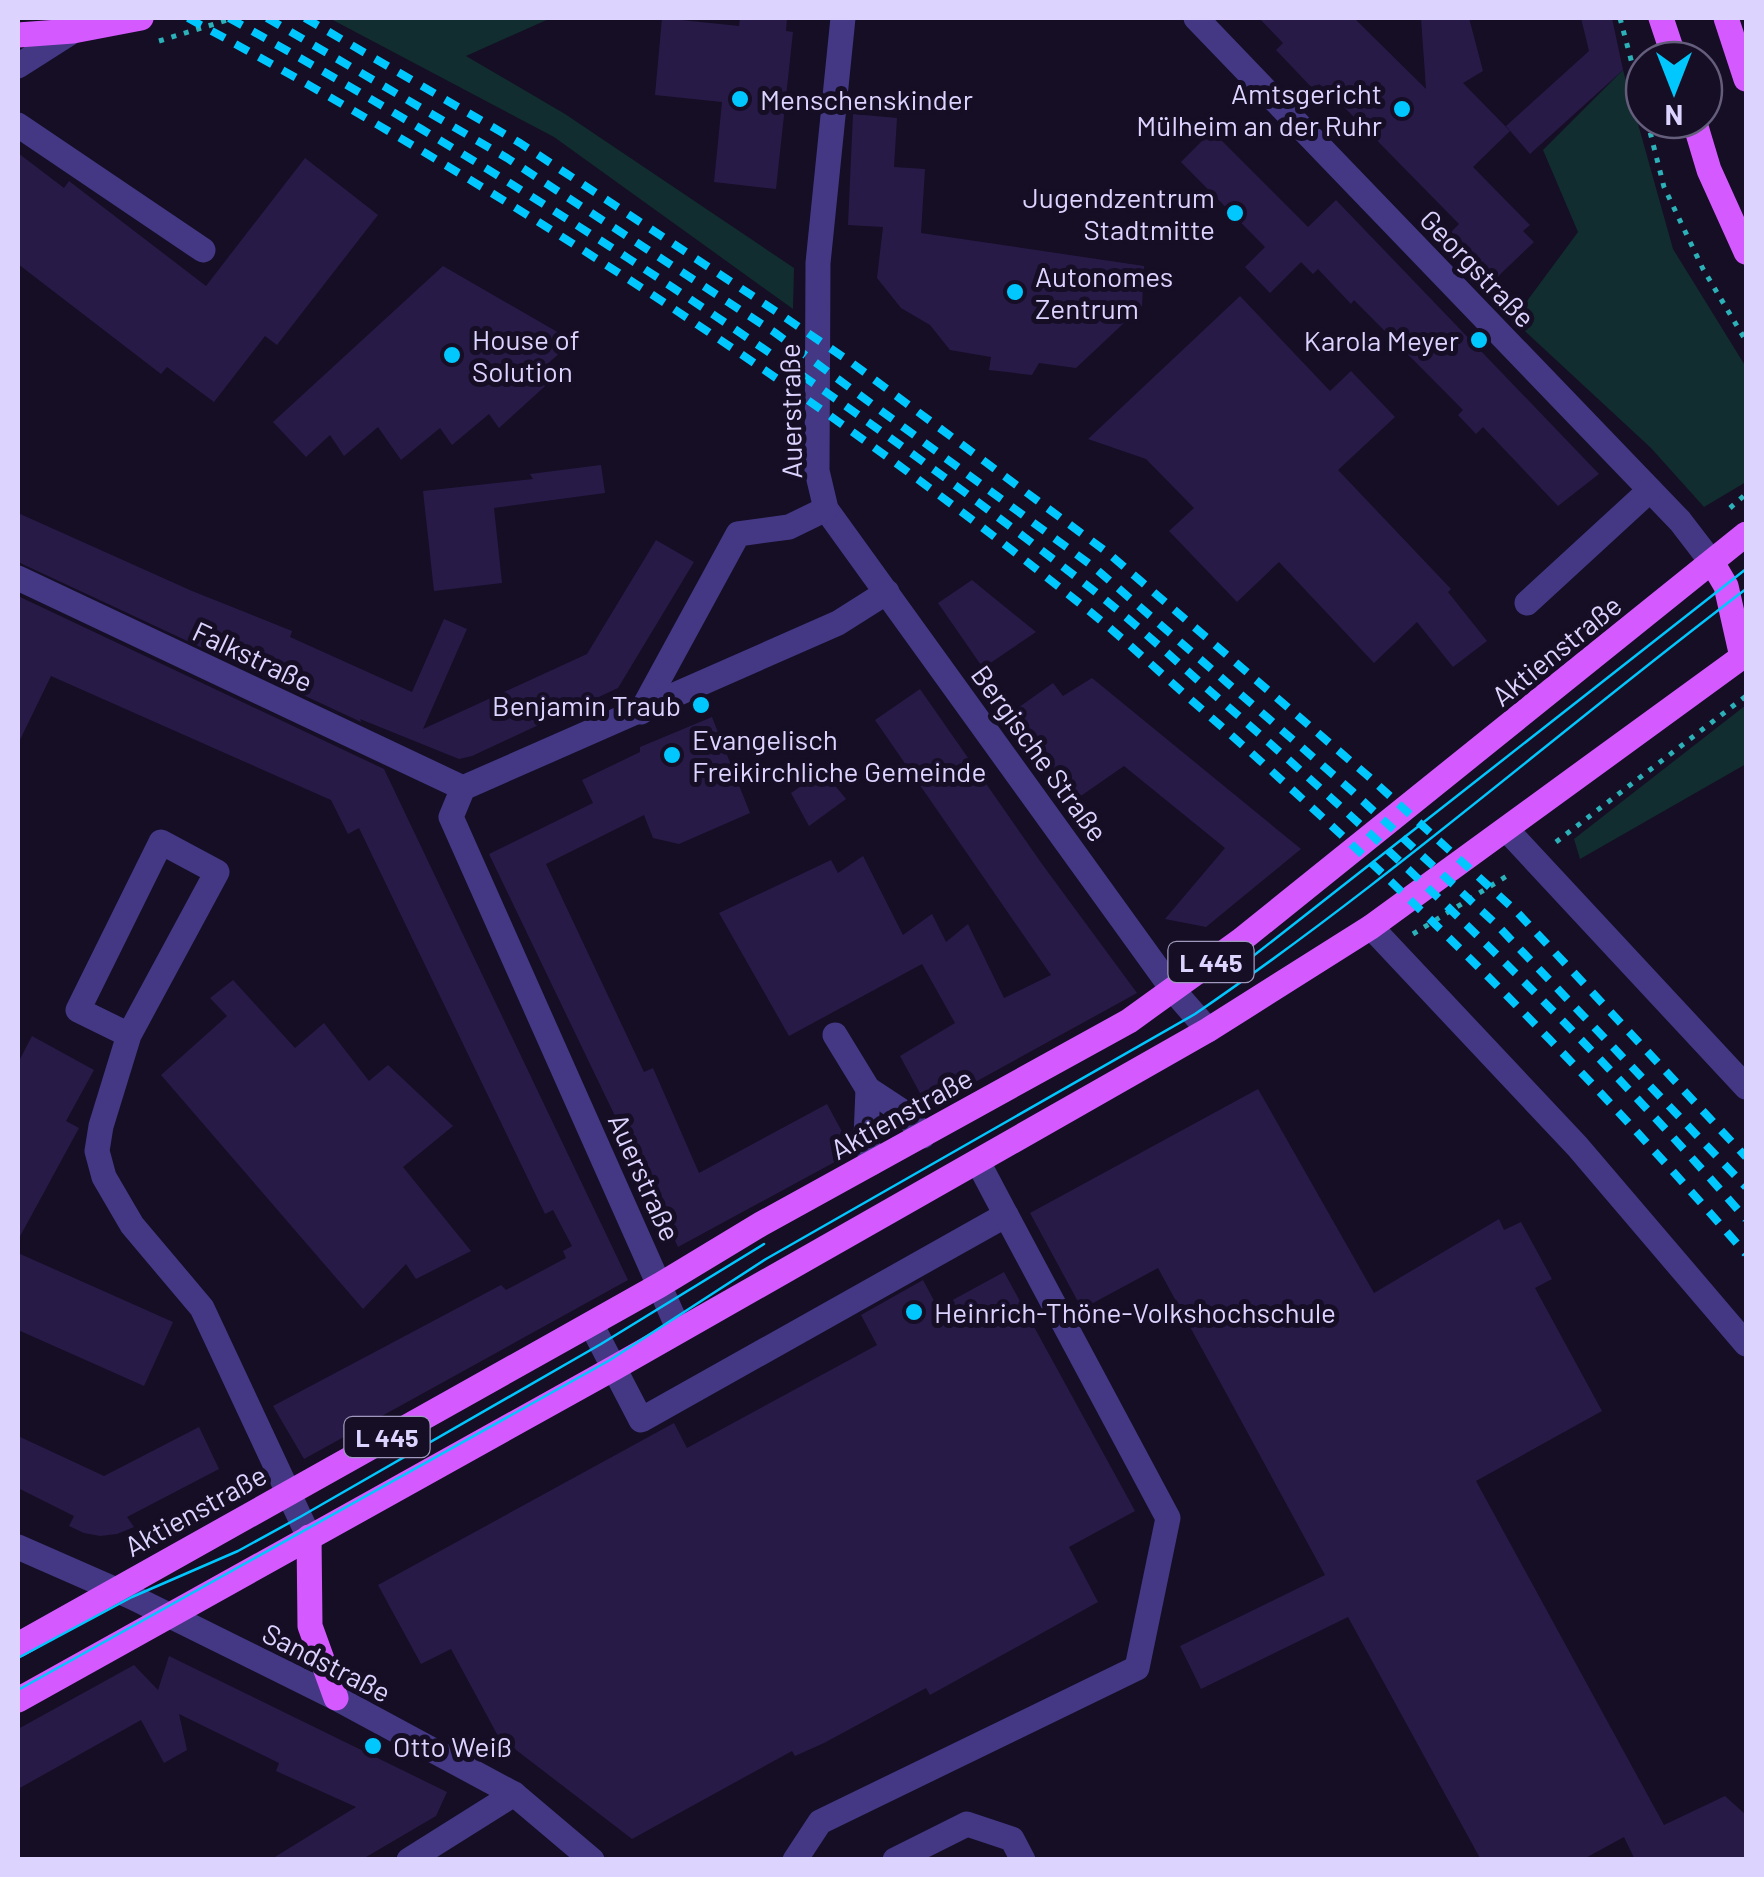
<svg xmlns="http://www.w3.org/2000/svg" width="1764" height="1877" font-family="Barlow,sans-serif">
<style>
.green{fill:#112d2f}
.building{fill:#281a47}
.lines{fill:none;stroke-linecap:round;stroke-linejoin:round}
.path{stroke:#2cb1b9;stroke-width:5;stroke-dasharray:5 8;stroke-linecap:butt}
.minor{stroke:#443885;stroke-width:25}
.major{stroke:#d45aff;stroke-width:25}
.tram{stroke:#00c7fe;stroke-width:2.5}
.rail{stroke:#00c7fe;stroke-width:8;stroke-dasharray:15 12;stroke-linecap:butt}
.poi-dot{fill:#00c7fe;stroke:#150e25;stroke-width:4}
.labels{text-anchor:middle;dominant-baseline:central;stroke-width:10;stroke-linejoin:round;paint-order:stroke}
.shield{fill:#150e25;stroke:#a198be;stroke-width:2.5}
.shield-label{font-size:25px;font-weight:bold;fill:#ddd3ff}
.poi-label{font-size:28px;fill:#ddd3ff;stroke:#150e25;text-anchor:start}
.street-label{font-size:28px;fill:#ddd3ff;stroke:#150e25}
</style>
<rect width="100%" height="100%" fill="#150e25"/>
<g class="green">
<path d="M 329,18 L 551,18 L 466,56 L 565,114 L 794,268 L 793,309 L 554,137 Z"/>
<path d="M 1623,70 L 1673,249 L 1746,367 L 1746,482 L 1704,507 L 1651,448 L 1513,320 L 1578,232 L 1543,150 Z"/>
<path d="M 1746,705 L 1746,764 L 1580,859 L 1574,839 Z"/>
</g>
<g class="building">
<path d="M 662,18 L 739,26 L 740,18 L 787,18 L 786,31 L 793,32 L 776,189 L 714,182 L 722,102 L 655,95 Z"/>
<path d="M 1259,18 L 1354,18 L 1426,89 L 1421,18 L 1469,18 L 1483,71 L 1463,83 L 1510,131 L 1473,167 L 1530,225 L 1523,231 L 1534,242 L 1489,285 L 1444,239 L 1459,224 L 1349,112 L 1319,84 L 1314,90 L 1296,71 L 1276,50 L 1283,43 Z"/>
<path d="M 1581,18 L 1612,18 L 1623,70 L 1530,154 L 1506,126 L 1589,51 Z"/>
<path d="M 853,114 L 897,118 L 894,167 L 925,169 L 921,233 L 1144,266 L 1142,306 L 1076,368 L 1039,363 L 1032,375 L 989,370 L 991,357 L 950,350 L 930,325 L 901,308 L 877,278 L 883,227 L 848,225 Z"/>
<path d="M 1212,131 L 1308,227 L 1336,200 L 1599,474 L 1558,506 L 1483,427 L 1476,434 L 1458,415 L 1463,410 L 1354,300 L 1351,304 L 1318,269 L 1313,274 L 1301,262 L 1270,293 L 1245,267 L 1265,247 L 1181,162 Z"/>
<path d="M 18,153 L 64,188 L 69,181 L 206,286 L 305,158 L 378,215 L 277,345 L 265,336 L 214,402 L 167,367 L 161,374 L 18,264 Z"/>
<path d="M 443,266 L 573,341 L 543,368 L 553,379 L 499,428 L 489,414 L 452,445 L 440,428 L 401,460 L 378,427 L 344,456 L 330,435 L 306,457 L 273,422 Z"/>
<path d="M 1240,296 L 1330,391 L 1351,371 L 1395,417 L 1338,470 L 1451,589 L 1448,592 L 1487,641 L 1453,667 L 1417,622 L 1374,663 L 1279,562 L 1237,602 L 1169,531 L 1194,508 L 1146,459 L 1088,439 Z"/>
<path d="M 601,465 L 605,493 L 494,508 L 502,583 L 434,591 L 423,491 L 533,479 L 530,474 Z"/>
<path d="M 18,513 L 192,591 L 292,631 L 290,637 L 412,692 L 444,619 L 467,629 L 423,729 L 587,654 L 656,540 L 694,562 L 618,688 L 472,756 L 459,759 L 360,719 L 361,722 L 18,562 Z"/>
<path d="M 972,580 L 1036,632 L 983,668 L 938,603 Z"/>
<path d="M 18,596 L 384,769 L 628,1280 L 304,1459 L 273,1406 L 501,1285 L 506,1290 L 566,1258 L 563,1251 L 572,1246 L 553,1210 L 545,1214 L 359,828 L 348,834 L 331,800 L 51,676 L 18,744 Z"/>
<path d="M 1092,678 L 1301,849 L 1206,927 L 1165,919 L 1225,848 L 1124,766 L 1075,800 L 1012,712 L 1053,683 L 1063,696 Z"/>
<path d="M 920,689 L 1042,864 L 1137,993 L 928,1108 L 900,1056 L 955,1023 L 922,964 L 789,1036 L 719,913 L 831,860 L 838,873 L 863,856 L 903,935 L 932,914 L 946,942 L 968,924 L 1004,998 L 1051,975 L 875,720 Z"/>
<path d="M 712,717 L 750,813 L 679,844 L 653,838 L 644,815 L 546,864 L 644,1072 L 653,1068 L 699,1173 L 827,1104 L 853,1152 L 678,1247 L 489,854 L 593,803 L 582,780 L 640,752 L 640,747 Z"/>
<path d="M 823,771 L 846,799 L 809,826 L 791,793 Z"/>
<path d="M 233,980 L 295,1048 L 324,1023 L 369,1081 L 388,1065 L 453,1126 L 403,1167 L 471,1251 L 416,1279 L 406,1264 L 363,1309 L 161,1075 L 227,1016 L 210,998 Z"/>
<path d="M 32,1036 L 94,1070 L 66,1121 L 79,1128 L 18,1240 L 18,1063 Z"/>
<path d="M 1258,1089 L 1374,1293 L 1499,1219 L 1504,1230 L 1521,1222 L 1552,1279 L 1535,1288 L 1602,1411 L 1476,1481 L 1664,1825 L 1725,1796 L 1746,1815 L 1746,1860 L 1635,1860 L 1624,1837 L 1582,1860 L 1481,1860 L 1348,1617 L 1201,1689 L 1180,1646 L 1325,1575 L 1158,1268 L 1082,1309 L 1030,1213 Z"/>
<path d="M 18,1253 L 173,1322 L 144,1386 L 18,1330 Z"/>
<path d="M 1004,1272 L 1135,1511 L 1069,1547 L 1098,1602 L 930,1695 L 926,1688 L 824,1743 L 795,1756 L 792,1751 L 632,1839 L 498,1736 L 451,1649 L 421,1664 L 378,1585 L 674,1423 L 687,1448 L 877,1345 L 861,1315 L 923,1280 L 938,1308 Z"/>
<path d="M 199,1427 L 219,1469 L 127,1517 L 134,1527 L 117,1534 L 100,1536 L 84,1533 L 69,1526 L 74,1516 L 18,1488 L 18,1436 L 104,1476 Z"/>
<path d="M 169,1656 L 447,1792 L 436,1816 L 361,1860 L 270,1860 L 356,1807 L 276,1771 L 279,1763 L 179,1714 L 187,1750 L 164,1763 L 141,1720 L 18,1789 L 18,1729 L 134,1665 L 158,1690 Z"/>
</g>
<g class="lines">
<g class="path">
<path d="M 1620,18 L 1644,109"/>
<path d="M 159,41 L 234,18"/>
<path d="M 1647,120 L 1664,187 L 1703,269 L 1746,341"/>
<path d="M 1730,508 L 1746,494"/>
<path d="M 1556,842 L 1746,696"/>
<path d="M 1413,934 L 1510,874"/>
</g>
<g class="minor">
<path d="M 843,18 L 818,263 L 817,471 L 826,509 L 1173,990 L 1208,1030"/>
<path d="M 1196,18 L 1680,521 L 1713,564"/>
<path d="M 18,66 L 73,31"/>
<path d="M 18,125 L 203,250"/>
<path d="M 18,578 L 463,788"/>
<path d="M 1527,603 L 1650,490"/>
<path d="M 641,712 L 738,534 L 789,527 L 826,509"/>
<path d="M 1507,830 L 1746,1087"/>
<path d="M 1371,927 L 1577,1146 L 1746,1344"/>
<path d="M 129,1035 L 217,872 L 161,842 L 78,1010 L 129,1035 L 101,1126 L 97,1151 L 104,1177 L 132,1225 L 202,1308 L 309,1537"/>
<path d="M 835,1035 L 868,1089 L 906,1114 L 923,1136"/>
<path d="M 868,1089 L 866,1137 L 872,1163"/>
<path d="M 591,1324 L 641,1420 L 1006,1215 L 978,1162"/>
<path d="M 679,1330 L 451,817 L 463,788 L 838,623 L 887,592"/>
<path d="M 18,1547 L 132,1597 L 336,1698 L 514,1794 L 592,1860"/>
<path d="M 409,1860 L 514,1794"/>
<path d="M 795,1860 L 820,1822 L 1137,1668 L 1168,1518 L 1006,1215"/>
<path d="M 895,1860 L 967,1824 L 1012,1839 L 1023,1860"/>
</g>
<g class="major">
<path d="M 1661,18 L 1675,60"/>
<path d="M 1726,18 L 1746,79"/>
<path d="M 18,35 L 73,31 L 141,18"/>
<path d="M 1694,120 L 1709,170 L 1746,252"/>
<path d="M 1713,564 L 1726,586 L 1742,657"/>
<path d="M 309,1537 L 310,1626 L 336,1698"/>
<path d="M 18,1645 L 660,1285 L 761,1224 L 1129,1021 L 1240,941 L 1746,534"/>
<path d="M 18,1700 L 614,1368 L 1208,1030 L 1371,927 L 1746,654"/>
</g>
<g class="tram">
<path d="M 1243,964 L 1746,569"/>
<path d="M 18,1658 L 132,1597 L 238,1551 L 300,1517 L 601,1344 L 764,1244"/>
<path d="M 18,1690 L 610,1360 L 766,1259 L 1195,1014 C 1387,883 1561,729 1746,589"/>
</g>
<g class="rail">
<path d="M 188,18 C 498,186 802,382 1078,602 C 1125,639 1169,681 1214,720 C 1404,886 1581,1064 1746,1254"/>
<path d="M 229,18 C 528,184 814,373 1084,583 C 1136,623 1183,668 1233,711 C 1413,867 1589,1039 1746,1219"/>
<path d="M 267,18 L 507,158 L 774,332 L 1095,568 L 1352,791 L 1497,925 L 1746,1187"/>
<path d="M 305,18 L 520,143 L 777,312 L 852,363 L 1108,553 L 1368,776 L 1517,912 L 1746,1157"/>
</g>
</g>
<g class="poi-dot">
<circle cx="740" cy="99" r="10"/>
<circle cx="1402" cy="109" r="10"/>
<circle cx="1235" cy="213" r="10"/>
<circle cx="1015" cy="292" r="10"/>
<circle cx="1479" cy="340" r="10"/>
<circle cx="452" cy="355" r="10"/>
<circle cx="701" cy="705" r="10"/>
<circle cx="672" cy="755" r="10"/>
<circle cx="914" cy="1312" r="10"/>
<circle cx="373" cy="1746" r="10"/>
</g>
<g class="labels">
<g class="shield">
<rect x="1168.5" y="942" width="85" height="40" rx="8"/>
<rect x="344.5" y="1417" width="85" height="40" rx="8"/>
</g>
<g class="shield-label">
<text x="1211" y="962">L 445</text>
<text x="387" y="1437">L 445</text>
</g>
<g class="poi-label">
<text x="1382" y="93" text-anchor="end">Amtsgericht<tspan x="1382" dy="32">Mülheim an der Ruhr</tspan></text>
<text x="760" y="99">Menschenskinder</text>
<text x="1215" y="197" text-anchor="end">Jugendzentrum<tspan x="1215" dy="32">Stadtmitte</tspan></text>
<text x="1035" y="276">Autonomes<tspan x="1035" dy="32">Zentrum</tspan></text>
<text x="472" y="339">House of<tspan x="472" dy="32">Solution</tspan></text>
<text x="1459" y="340" text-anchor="end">Karola Meyer</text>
<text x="681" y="705" text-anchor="end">Benjamin Traub</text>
<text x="692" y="739">Evangelisch<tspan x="692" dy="32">Freikirchliche Gemeinde</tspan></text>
<text x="934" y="1312">Heinrich-Thöne-Volkshochschule</text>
<text x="393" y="1746">Otto Weiß</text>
</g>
<g class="street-label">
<text transform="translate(1478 268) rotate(46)">Georgstraße</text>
<text transform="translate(790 411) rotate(-91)">Auerstraße</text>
<text transform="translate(1556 650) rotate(-39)">Aktienstraße</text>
<text transform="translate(253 656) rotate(25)">Falkstraße</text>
<text transform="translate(1040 753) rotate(54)">Bergische Straße</text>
<text transform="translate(901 1113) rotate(-29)">Aktienstraße</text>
<text transform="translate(645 1177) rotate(66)">Auerstraße</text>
<text transform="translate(195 1510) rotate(-29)">Aktienstraße</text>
<text transform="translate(327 1662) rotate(27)">Sandstraße</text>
</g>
</g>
<rect width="1764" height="1877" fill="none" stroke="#ddd3ff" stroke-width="40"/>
<g transform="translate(1674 90) rotate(180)"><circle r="48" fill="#150e25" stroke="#655d7c" stroke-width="2.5"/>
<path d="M0-8L18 38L0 25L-18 38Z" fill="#00c7fe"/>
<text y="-15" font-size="28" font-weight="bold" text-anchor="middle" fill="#ddd3ff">N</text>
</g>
</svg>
